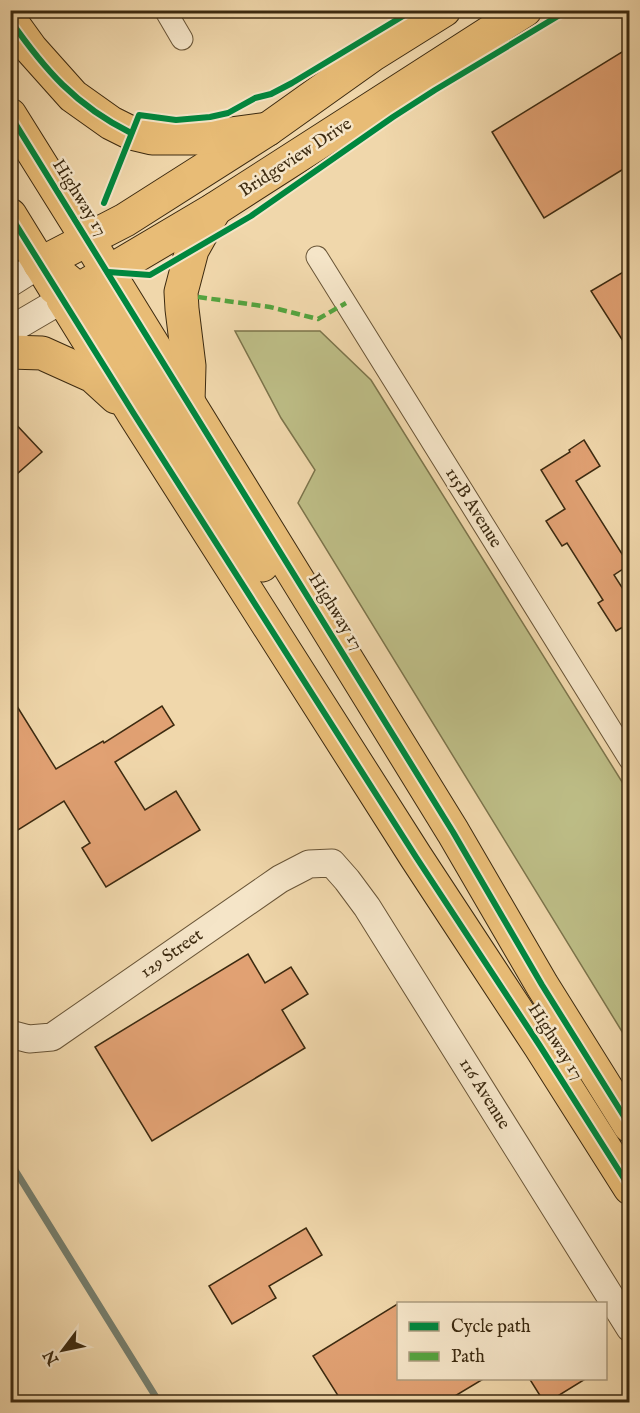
<svg xmlns="http://www.w3.org/2000/svg" width="640" height="1413" font-family="'IM FELL English',serif">
<style>
.grass{fill:#bdbd86;stroke:#7c744b;stroke-width:1.5}
.lines{fill:none;stroke-linecap:round;stroke-linejoin:round}
.stream{stroke:#757f6f;stroke-width:7}
.building{fill:#e1a173;stroke:#3c2a10;stroke-width:1.5}
.minor-casing{stroke:#695537;stroke-width:23}
.tertiary-casing{stroke:#695537;stroke-width:29}
.primary-casing{stroke:#3c2a10;stroke-width:35}
.trunk-casing{stroke:#3c2a10;stroke-width:35}
.motorway-casing{stroke:#3c2a10;stroke-width:35}
.minor{stroke:#f5e5c8;stroke-width:21}
.tertiary{stroke:#f5e5c8;stroke-width:27}
.primary{stroke:#e8bc76;stroke-width:33}
.trunk{stroke:#e8bc76;stroke-width:33}
.motorway{stroke:#e8bc76;stroke-width:33}
.quiet{stroke:#54a43f;stroke-width:4.5;stroke-dasharray:9 4.5;stroke-linecap:butt}
.cycleway-casing{stroke:#f5e5c8;stroke-width:10}
.cycleway{stroke:#00873e;stroke-width:6}
.labels{text-anchor:middle;dominant-baseline:central;stroke-width:5;stroke-linejoin:round;paint-order:stroke}
.street-label{font-size:18px;fill:#3c2a10;stroke:#f5e5c8}
</style>
<rect width="100%" height="100%" fill="#f0d7ab"/>
<filter id="stains"><feTurbulence type="fractalNoise" baseFrequency=".00333" numOctaves="4"/><feColorMatrix values="0 0 0 0 .2 0 0 0 0 .09 0 0 0 0 .02 0 0 0 .5 -.17"/></filter>
<radialGradient id="worn" r=".72"><stop offset=".6" stop-color="#630" stop-opacity="0"/><stop offset="1" stop-color="#630" stop-opacity=".3"/></radialGradient>
<path class="grass" d="M 235,331 L 320,331 L 371,380 L 629,793 L 629,1043 L 298,503 L 315,470 L 281,418 Z"/>
<g class="lines">
<path class="stream" d="M 10,1162 L 159,1402"/>
</g>
<g class="building">
<path d="M 630,47 L 630,165 L 544,218 L 492,132 Z"/>
<path d="M 630,268 L 630,352 L 591,291 Z"/>
<path d="M 10,418 L 42,452 L 10,480 Z"/>
<path d="M 584,440 L 600,466 L 576,481 L 629,565 L 614,575 L 630,600 L 630,623 L 616,631 L 598,603 L 603,600 L 567,543 L 562,546 L 546,521 L 565,509 L 541,470 L 570,452 L 569,450 Z"/>
<path d="M 10,695 L 56,769 L 103,741 L 104,743 L 162,706 L 174,725 L 115,762 L 145,810 L 176,791 L 200,830 L 106,887 L 82,848 L 90,843 L 64,801 L 10,835 Z"/>
<path d="M 248,954 L 265,983 L 291,967 L 308,994 L 282,1010 L 305,1048 L 152,1141 L 95,1047 Z"/>
<path d="M 306,1228 L 322,1255 L 269,1286 L 276,1298 L 232,1324 L 209,1286 Z"/>
<path d="M 399,1303 L 399,1378 L 485,1378 L 445,1402 L 342,1402 L 313,1356 Z"/>
<path d="M 529,1378 L 587,1378 L 548,1402 L 544,1402 Z"/>
</g>
<g class="lines">
<defs>
<g id="minor">
<path d="M 165,10 L 182,39"/>
<path d="M 317,257 L 630,760"/>
</g>
<g id="tertiary">
<path d="M 10,283 L 40,264"/>
<path d="M 10,330 L 63,299"/>
<path d="M 10,1034 L 29,1039 L 52,1037 L 280,879 L 309,864 L 332,863 L 347,880 L 367,907 L 630,1328"/>
</g>
<g id="primary">
<path d="M 40,264 L 125,220 L 268,129 L 372,55 L 444,10"/>
<path d="M 63,299 L 215,209 L 525,10"/>
</g>
<g id="trunk">
<path d="M 10,20 L 31,49 L 73,96 L 111,123 L 131,133 L 152,138 L 201,138 L 268,129"/>
<path d="M 10,115 L 108,272"/>
<path d="M 10,215 L 55,288"/>
</g>
<g id="motorway">
<path d="M 40,264 L 58,273 L 79,290 L 96,310 L 171,421 L 262,565"/>
<path d="M 108,272 L 453,832 L 542,985 L 630,1126"/>
<path d="M 63,299 L 134,414 L 416,857 L 540,1046 L 630,1188"/>
<path d="M 10,352 L 42,353 L 93,376 L 116,397"/>
<path d="M 188,402 L 189,366 L 182,309 L 181,292 L 192,250 L 215,209"/>
</g>
</defs>
<use href="#minor" class="minor-casing"/>
<use href="#tertiary" class="tertiary-casing"/>
<use href="#primary" class="primary-casing"/>
<use href="#trunk" class="trunk-casing"/>
<use href="#motorway" class="motorway-casing"/>
<use href="#minor" class="minor"/>
<use href="#tertiary" class="tertiary"/>
<use href="#primary" class="primary"/>
<use href="#trunk" class="trunk"/>
<use href="#motorway" class="motorway"/>
<path class="quiet" d="M 198,297 L 270,307 L 318,319 L 346,303"/>
<defs>
<g id="cycleway">
<path d="M 10,20 C 45,70 75,105 131,133"/>
<path d="M 10,115 L 453,832 L 542,985 L 630,1126"/>
<path d="M 104,203 L 139,115 L 176,120 L 210,117 L 228,113 L 255,98 L 271,94 L 292,83 L 413,10"/>
<path d="M 10,215 L 134,414 L 416,857 L 540,1046 L 630,1188"/>
<path d="M 108,272 L 150,275 L 251,216 L 393,117 L 435,90 L 568,10"/>
</g>
</defs>
<use href="#cycleway" class="cycleway-casing"/>
<use href="#cycleway" class="cycleway"/>
</g>
<g class="labels">
<g class="street-label">
<text transform="translate(296 158) rotate(-33)">Bridgeview Drive</text>
<text transform="translate(79 198) rotate(58)">Highway 17</text>
<text transform="translate(473 508) rotate(58)">115B Avenue</text>
<text transform="translate(335 612) rotate(58)">Highway 17</text>
<text transform="translate(172 954) rotate(-35)">129 Street</text>
<text transform="translate(555 1042) rotate(57)">Highway 17</text>
<text transform="translate(484 1094) rotate(58)">116 Avenue</text>
</g>
</g>
<rect width="640" height="1413" fill="none" stroke="#f0d7ab" stroke-width="36"/>
<rect x="12" y="12" width="616" height="1389" fill="none" stroke="#3c2a10" stroke-width="3"/>
<rect x="18" y="18" width="604" height="1377" fill="none" stroke="#3c2a10" stroke-width="1.5"/>
<rect x="397" y="1302" width="210" height="78" fill="#f5e5c8" stroke="#ab9a7e" stroke-width="1.5"/>
<rect x="409" y="1322" width="30" height="9" fill="#00873e" stroke="#ab9a7e" stroke-width="1.5"/>
<text x="451" y="1332" font-size="18" fill="#3c2a10">Cycle path</text>
<rect x="409" y="1352" width="30" height="9" fill="#54a43f" stroke="#ab9a7e" stroke-width="1.5"/>
<text x="451" y="1362" font-size="18" fill="#3c2a10">Path</text>
<g transform="translate(63 1350) rotate(238)" stroke="#f5e5c8" stroke-width="4.5" paint-order="stroke">
<path d="M0-4.5L10 22L0 15L-10 22Z" fill="#3c2a10"/>
<text y="-9" font-size="16" font-weight="bold" text-anchor="middle" fill="#3c2a10">N</text>
</g>
<rect width="100%" height="100%" filter="url(#stains)"/>
<rect width="100%" height="100%" fill="url(#worn)"/>
</svg>
